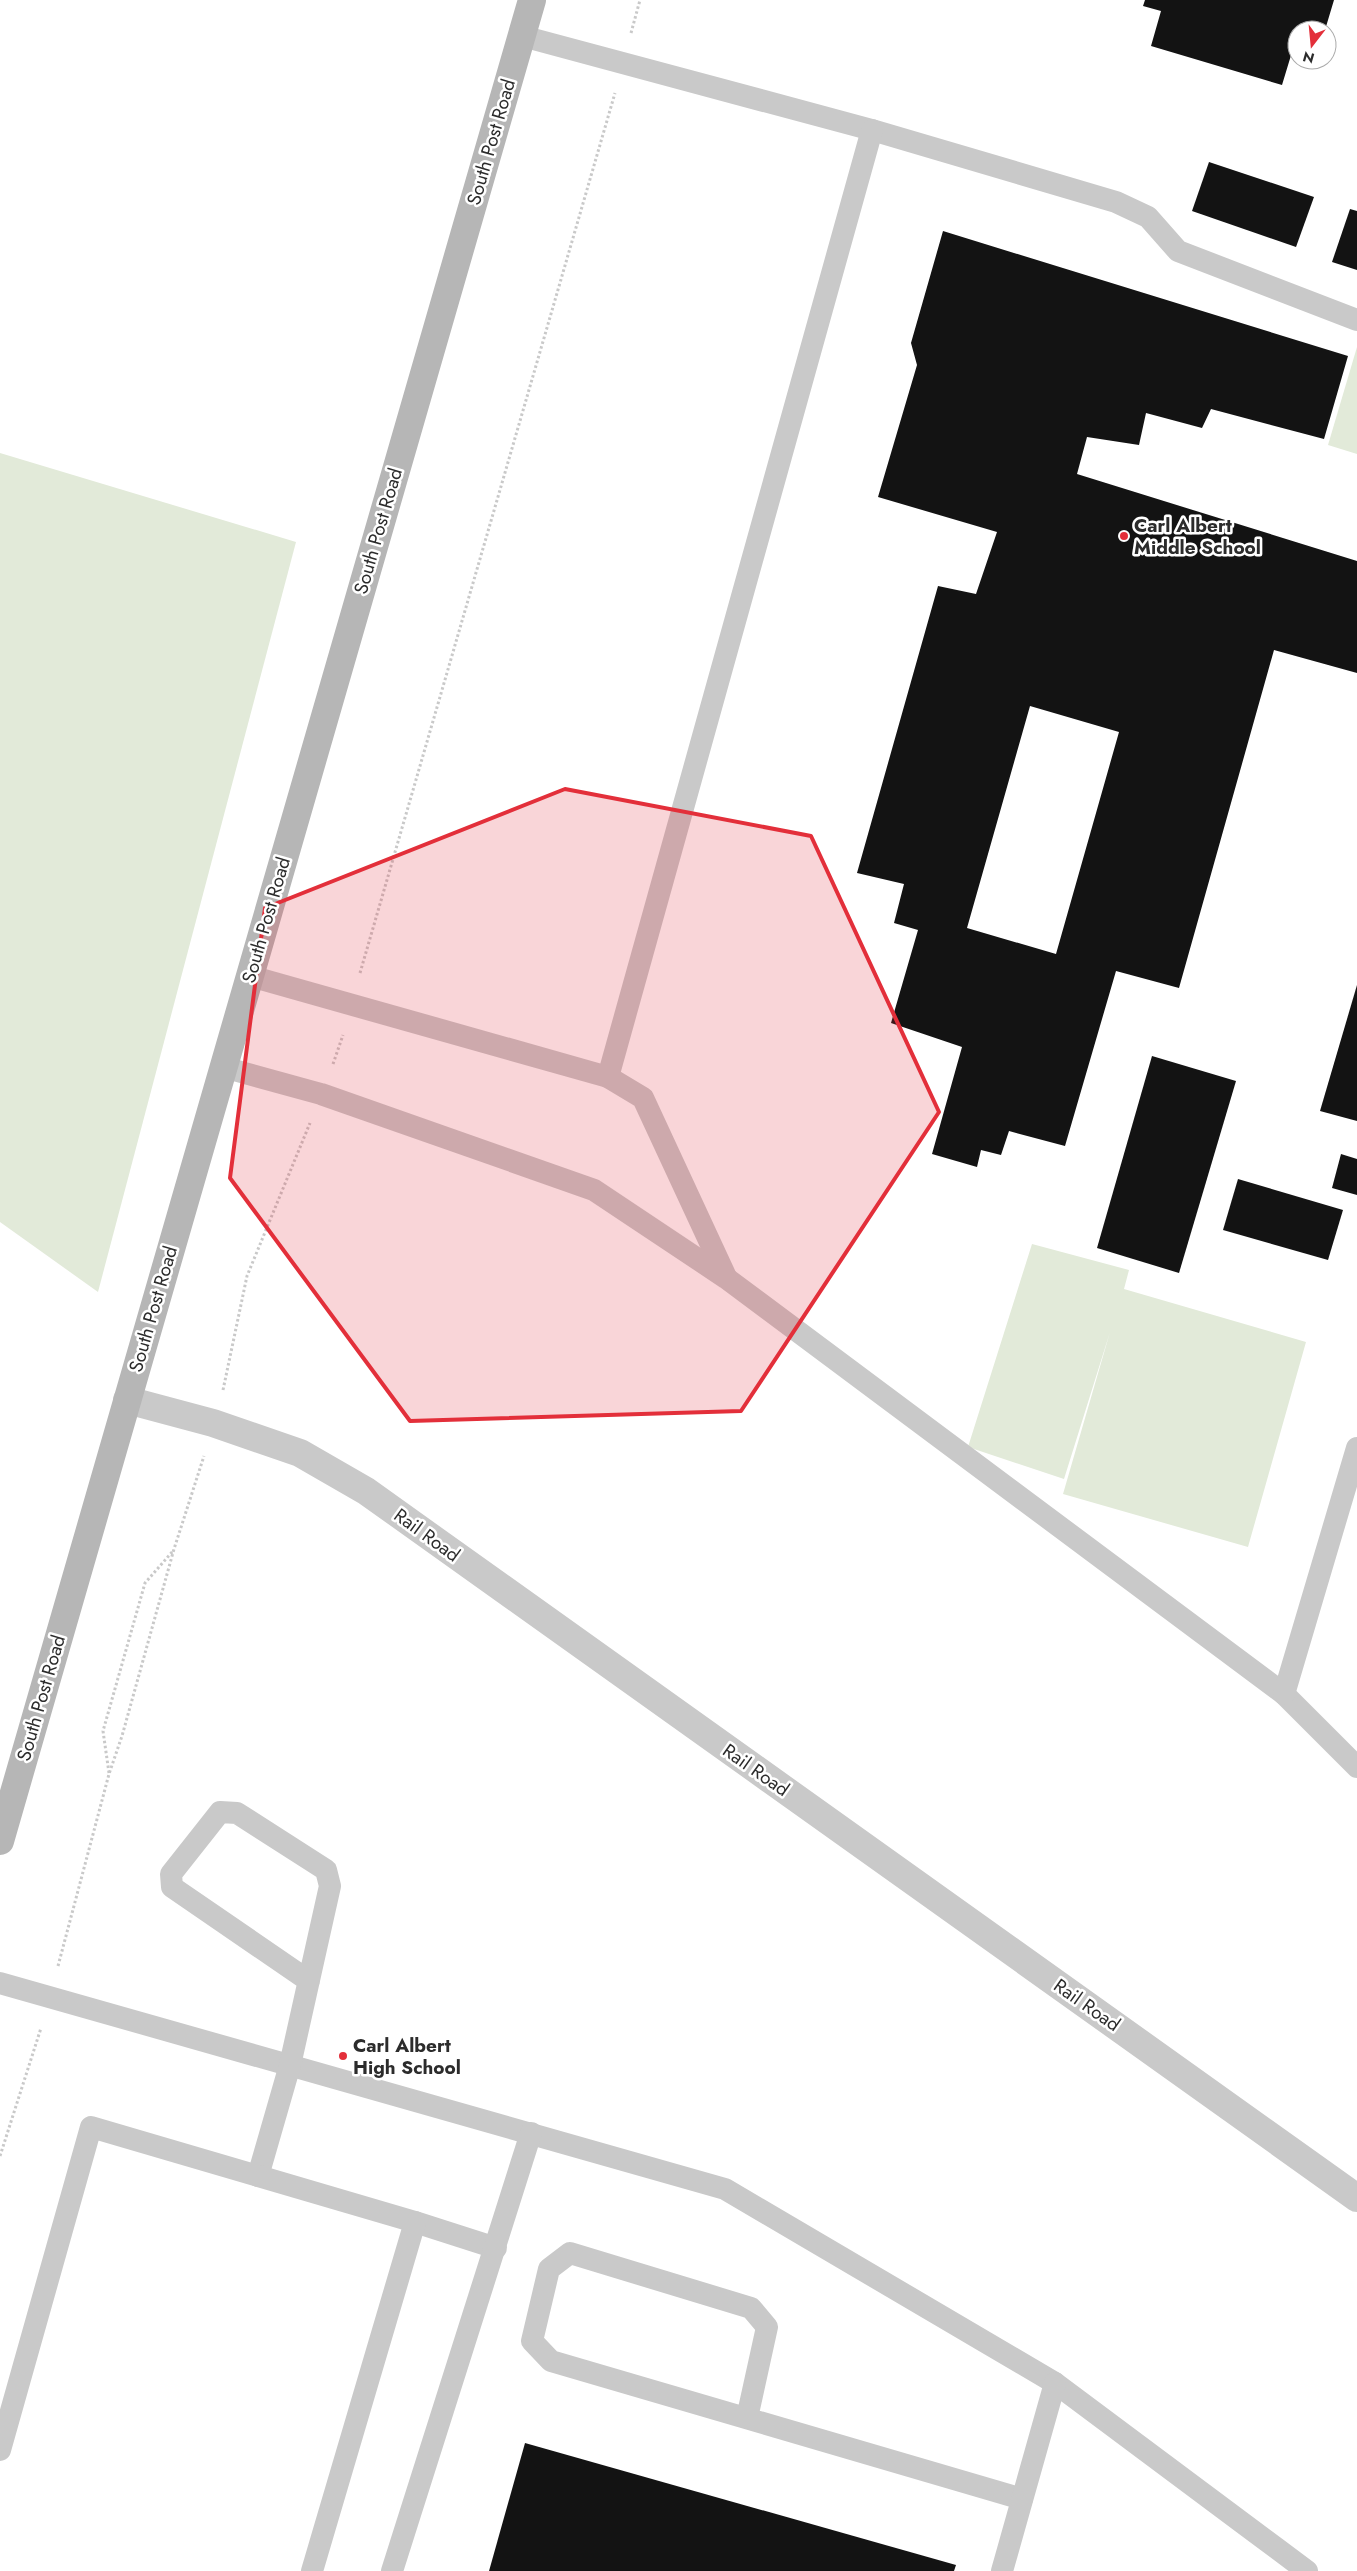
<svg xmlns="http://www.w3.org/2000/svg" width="1357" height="2571" font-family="Jost,sans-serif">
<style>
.green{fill:#e2ead9}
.building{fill:#131313;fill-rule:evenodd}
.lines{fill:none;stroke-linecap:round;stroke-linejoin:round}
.path{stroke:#c9c9c9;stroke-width:3;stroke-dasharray:2.5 2.5;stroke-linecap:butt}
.lane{stroke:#c9c9c9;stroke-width:22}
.street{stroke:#c9c9c9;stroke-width:28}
.secondary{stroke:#b6b6b6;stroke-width:28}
.marked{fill:#e32f3a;fill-opacity:0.2;stroke:#e32f3a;stroke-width:4;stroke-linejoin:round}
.poi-dot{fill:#e32f3a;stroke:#fff;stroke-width:2}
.labels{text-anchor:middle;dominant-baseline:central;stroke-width:5;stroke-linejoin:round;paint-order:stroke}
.street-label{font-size:19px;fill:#2c2c2c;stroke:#fff}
.poi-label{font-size:19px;font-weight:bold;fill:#2c2c2c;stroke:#fff;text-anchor:start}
</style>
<rect width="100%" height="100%" fill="#fff"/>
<g class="green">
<path d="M 1357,347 L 1357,454 L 1328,445 Z"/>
<path d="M 0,453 L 296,542 L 98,1292 L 0,1222 Z"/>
<path d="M 1032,1244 L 1129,1270 L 1124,1289 L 1306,1342 L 1248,1547 L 1063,1494 L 1110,1332 L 1064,1479 L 968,1447 Z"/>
</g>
<g class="building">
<path d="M 1145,0 L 1334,0 L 1325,30 L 1297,30 L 1297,54 L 1292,52 L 1282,85 L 1151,46 L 1161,11 L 1143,6 Z"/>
<path d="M 1209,162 L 1314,197 L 1296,247 L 1192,211 Z"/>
<path d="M 1350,209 L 1357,211 L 1357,270 L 1332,262 Z"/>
<path d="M 943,231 L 1348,356 L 1324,439 L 1211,409 L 1202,428 L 1146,413 L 1139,445 L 1087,437 L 1077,474 L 1357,561 L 1357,673 L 1274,650 L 1179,988 L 1116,971 L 1065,1146 L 1009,1131 L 1001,1155 L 981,1150 L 977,1167 L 932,1154 L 962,1047 L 891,1023 L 918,930 L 894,923 L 904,884 L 857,873 L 938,586 L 976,594 L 997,532 L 878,497 L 917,365 L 911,343 ZM 1030,706 L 1119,732 L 1056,954 L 967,928 Z"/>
<path d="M 1357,985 L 1357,1121 L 1320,1111 Z"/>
<path d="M 1152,1056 L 1236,1081 L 1179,1273 L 1097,1248 Z"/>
<path d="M 1341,1154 L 1357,1159 L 1357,1195 L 1332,1188 Z"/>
<path d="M 1238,1179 L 1343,1210 L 1328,1260 L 1223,1230 Z"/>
<path d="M 525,2443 L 956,2565 L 954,2571 L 489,2571 Z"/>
</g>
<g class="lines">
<g class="path">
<path d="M 631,33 L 640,0"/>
<path d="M 360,973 L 615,93"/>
<path d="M 333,1064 L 343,1035"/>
<path d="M 223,1390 L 247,1276 L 310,1123"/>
<path d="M 109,1773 L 103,1731 L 145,1583 L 173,1551"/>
<path d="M 58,1966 L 109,1774 L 122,1736 L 174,1549 L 204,1456"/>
<path d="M 0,2156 L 41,2028"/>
</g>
<g class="lane">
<path d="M 522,36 L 872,130 L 1116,202 L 1148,217 L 1178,251 L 1357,320"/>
<path d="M 250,976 L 608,1077 L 643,1098 L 726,1277"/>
<path d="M 223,1067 L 321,1094 L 594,1190 L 726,1278 L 1284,1694 L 1357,1767"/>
<path d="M 608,1077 L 872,130"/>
<path d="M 1284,1694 L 1357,1448"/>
<path d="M 0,1983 L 725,2189 L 1055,2383 L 1307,2571"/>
<path d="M 258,2176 L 290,2065 L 330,1886 L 326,1870 L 237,1813 L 220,1812 L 171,1874 L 172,1887 L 309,1981"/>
<path d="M 415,2222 L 496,2248"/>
<path d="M 747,2418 L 767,2327 L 751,2308 L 570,2253 L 549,2269 L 532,2341 L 551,2361 L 1022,2499"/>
<path d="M 0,2450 L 91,2127 L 415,2222 L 312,2571"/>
<path d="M 392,2571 L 531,2133"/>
<path d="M 1002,2571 L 1055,2383"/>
</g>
<path class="street" d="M 127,1400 L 213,1423 L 300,1453 L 366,1491 L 1357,2198"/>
<path class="secondary" d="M 0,1841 L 532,0"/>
</g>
<path class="marked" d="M 565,789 L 811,836 L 939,1112 L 741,1411 L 410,1421 L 230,1178 L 265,908 Z"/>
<g class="poi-dot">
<circle cx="1124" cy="536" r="5"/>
<circle cx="343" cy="2056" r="5"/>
</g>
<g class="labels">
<g class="street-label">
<text transform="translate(491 142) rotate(-74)">South Post Road</text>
<text transform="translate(378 531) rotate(-74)">South Post Road</text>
<text transform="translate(266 920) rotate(-74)">South Post Road</text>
<text transform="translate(153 1309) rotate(-74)">South Post Road</text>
<text transform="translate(427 1535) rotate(36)">Rail Road</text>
<text transform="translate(41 1698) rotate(-74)">South Post Road</text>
<text transform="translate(756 1770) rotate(35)">Rail Road</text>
<text transform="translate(1087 2005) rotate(35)">Rail Road</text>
</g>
<g class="poi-label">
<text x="1134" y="525">Carl Albert<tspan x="1134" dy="22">Middle School</tspan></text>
<text x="353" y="2045">Carl Albert<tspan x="353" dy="22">High School</tspan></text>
</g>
</g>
<g transform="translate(1312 45) rotate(196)"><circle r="24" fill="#ffffff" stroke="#ababab"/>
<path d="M0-4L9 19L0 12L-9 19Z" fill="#e32f3a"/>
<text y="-8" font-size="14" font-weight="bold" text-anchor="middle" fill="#2c2c2c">N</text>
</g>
</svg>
